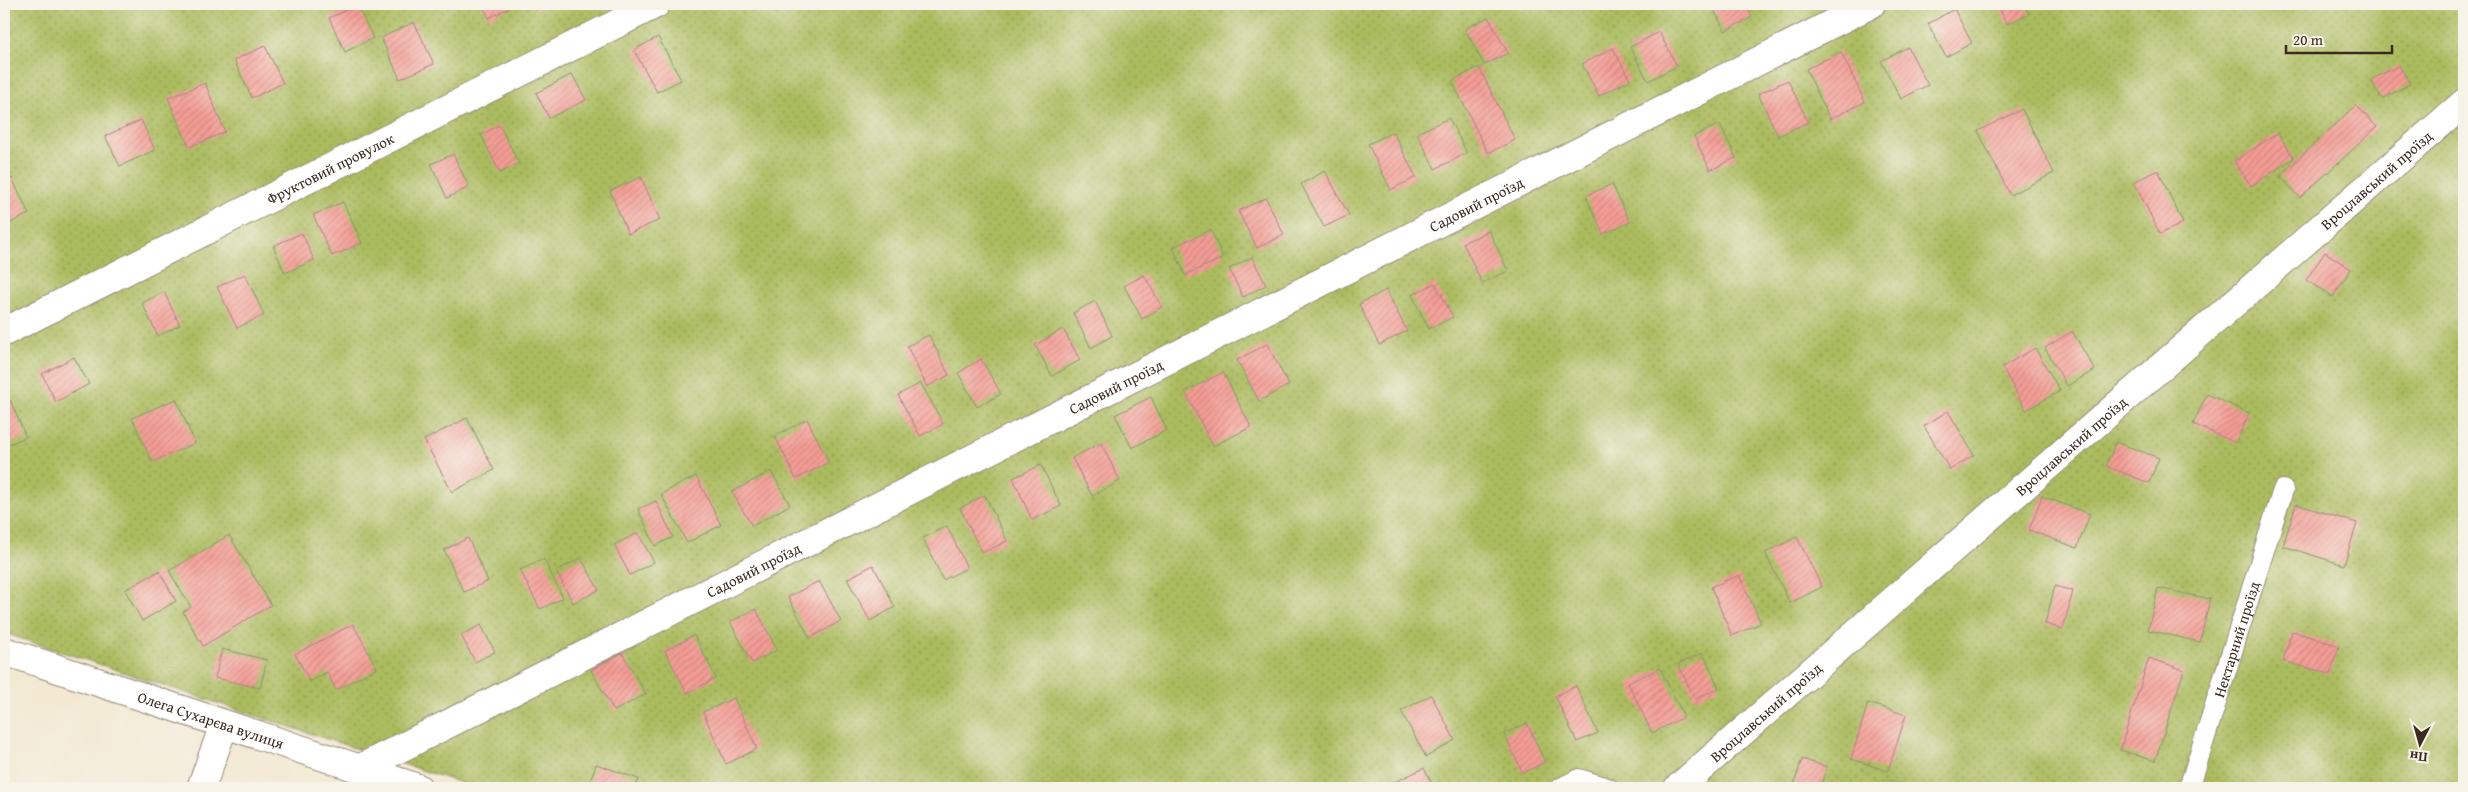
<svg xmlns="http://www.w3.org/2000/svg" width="2468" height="792" font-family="'Gentium Book Plus',serif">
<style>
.garden{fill:url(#garden-dots);stroke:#73733e}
.building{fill:url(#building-hatch)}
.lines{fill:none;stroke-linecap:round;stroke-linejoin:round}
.lane-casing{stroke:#978a78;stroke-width:22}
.street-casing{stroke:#978a78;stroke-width:30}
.lane{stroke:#fff;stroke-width:20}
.street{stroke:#fff;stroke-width:28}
.labels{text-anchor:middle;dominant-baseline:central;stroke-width:4.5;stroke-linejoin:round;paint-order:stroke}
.street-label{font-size:15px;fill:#3b2a1e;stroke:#f7f3e8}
</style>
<defs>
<pattern id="garden-dots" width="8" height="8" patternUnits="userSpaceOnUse" patternTransform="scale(1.25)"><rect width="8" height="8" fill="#abbc5f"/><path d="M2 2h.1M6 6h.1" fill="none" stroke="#8c994e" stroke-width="1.8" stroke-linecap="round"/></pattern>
<pattern id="building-hatch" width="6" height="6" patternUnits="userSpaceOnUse" patternTransform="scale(1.25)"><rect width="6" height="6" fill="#f59e96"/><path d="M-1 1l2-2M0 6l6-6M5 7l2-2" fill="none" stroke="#c8817a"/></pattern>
</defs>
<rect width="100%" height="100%" fill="#f7f3e8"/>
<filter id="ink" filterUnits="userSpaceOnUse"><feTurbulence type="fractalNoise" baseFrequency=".02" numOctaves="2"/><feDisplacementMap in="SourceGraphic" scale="10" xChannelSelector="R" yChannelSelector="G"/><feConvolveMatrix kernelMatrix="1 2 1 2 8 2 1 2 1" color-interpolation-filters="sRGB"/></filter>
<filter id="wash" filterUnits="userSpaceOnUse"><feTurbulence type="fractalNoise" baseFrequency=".0096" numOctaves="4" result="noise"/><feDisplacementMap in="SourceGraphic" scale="20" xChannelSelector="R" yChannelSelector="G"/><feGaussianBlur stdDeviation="1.12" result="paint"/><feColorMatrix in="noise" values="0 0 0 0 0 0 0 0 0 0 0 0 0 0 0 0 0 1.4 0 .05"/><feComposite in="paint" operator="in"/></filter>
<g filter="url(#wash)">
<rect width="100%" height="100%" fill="#f3e9d3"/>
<path class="garden" d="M 4,4 L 2464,4 L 2464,788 L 476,788 L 4,633 Z"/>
<g id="blocks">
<g class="building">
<path d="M 482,4 L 510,4 L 511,7 L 489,18 Z"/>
<path d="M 532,4 L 548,4 L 535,10 Z"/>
<path d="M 771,4 L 794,4 L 775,13 Z"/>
<path d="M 1711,4 L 1745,4 L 1752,17 L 1725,31 Z"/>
<path d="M 1997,4 L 2024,4 L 2029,14 L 2007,24 Z"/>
<path d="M 357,5 L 373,38 L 345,52 L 329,18 Z"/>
<path d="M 1954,9 L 1972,43 L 1946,57 L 1928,24 Z"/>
<path d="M 1488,17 L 1508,53 L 1484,65 L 1465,29 Z"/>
<path d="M 414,22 L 434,64 L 400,79 L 381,38 Z"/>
<path d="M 1659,32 L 1677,66 L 1648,81 L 1630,47 Z"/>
<path d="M 658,37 L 681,80 L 657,92 L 634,50 Z"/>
<path d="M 265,46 L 283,83 L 252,98 L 234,60 Z"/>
<path d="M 1908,47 L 1928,85 L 1901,99 L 1881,61 Z"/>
<path d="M 1613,48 L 1630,80 L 1599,96 L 1582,64 Z"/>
<path d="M 1841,52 L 1865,102 L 1830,119 L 1806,69 Z"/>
<path d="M 2399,65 L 2410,84 L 2382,99 L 2371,80 Z"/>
<path d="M 1479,67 L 1515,140 L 1488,153 L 1452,81 Z"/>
<path d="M 572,74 L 586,100 L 549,118 L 536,93 Z"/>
<path d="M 1788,80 L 1808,122 L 1778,136 L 1758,94 Z"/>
<path d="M 205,83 L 225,132 L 189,147 L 168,98 Z"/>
<path d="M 2356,105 L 2377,127 L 2300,198 L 2280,176 Z"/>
<path d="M 2022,109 L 2054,173 L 2010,195 L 1978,131 Z"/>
<path d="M 1449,118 L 1467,153 L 1435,169 L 1417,133 Z"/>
<path d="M 141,120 L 155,150 L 120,166 L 105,136 Z"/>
<path d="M 1720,124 L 1736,158 L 1710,170 L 1694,136 Z"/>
<path d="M 499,125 L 519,163 L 500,173 L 481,135 Z"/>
<path d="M 1393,132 L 1416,177 L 1391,190 L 1368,144 Z"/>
<path d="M 2278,133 L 2294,158 L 2251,186 L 2234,161 Z"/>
<path d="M 453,154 L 469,187 L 447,198 L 431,164 Z"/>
<path d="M 2158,170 L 2183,223 L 2160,234 L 2134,182 Z"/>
<path d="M 1325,171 L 1349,215 L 1324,227 L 1301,184 Z"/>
<path d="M 641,177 L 660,220 L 628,234 L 610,191 Z"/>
<path d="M 12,178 L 29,214 L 4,226 L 4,181 Z"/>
<path d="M 1612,184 L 1630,222 L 1603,234 L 1586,196 Z"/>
<path d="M 1266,198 L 1284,235 L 1257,248 L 1238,211 Z"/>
<path d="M 343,202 L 362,243 L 332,256 L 313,215 Z"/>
<path d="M 1211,230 L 1223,258 L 1185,275 L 1173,247 Z"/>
<path d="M 1489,231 L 1508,271 L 1482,283 L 1463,243 Z"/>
<path d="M 302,233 L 314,260 L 285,273 L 273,246 Z"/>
<path d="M 2325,252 L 2351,269 L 2333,297 L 2306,280 Z"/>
<path d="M 1252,257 L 1266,285 L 1243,297 L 1229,269 Z"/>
<path d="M 245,274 L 264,315 L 237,328 L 217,287 Z"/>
<path d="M 1144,275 L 1162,307 L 1142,319 L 1124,286 Z"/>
<path d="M 1435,283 L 1453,317 L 1429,329 L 1412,295 Z"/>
<path d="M 1386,290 L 1407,331 L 1379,345 L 1359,304 Z"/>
<path d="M 164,292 L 180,325 L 158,336 L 142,303 Z"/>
<path d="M 1095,301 L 1112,336 L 1091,348 L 1073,313 Z"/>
<path d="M 1063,329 L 1080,360 L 1052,376 L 1035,345 Z"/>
<path d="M 2072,331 L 2095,370 L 2067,386 L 2045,348 Z"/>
<path d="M 929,335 L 949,375 L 927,387 L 907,346 Z"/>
<path d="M 1267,344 L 1289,385 L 1259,401 L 1237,360 Z"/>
<path d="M 2035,348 L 2060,391 L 2026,410 L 2002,367 Z"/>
<path d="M 74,357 L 89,384 L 56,402 L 42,374 Z"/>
<path d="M 981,359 L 1001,394 L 977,407 L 958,373 Z"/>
<path d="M 1223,372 L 1251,427 L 1213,446 L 1185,392 Z"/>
<path d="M 921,383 L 943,424 L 920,436 L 898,395 Z"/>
<path d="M 2207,394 L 2249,413 L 2236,443 L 2193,424 Z"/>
<path d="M 1151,397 L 1167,430 L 1132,448 L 1115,415 Z"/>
<path d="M 176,399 L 195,443 L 152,462 L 132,418 Z"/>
<path d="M 10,400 L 26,437 L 4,446 L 4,403 Z"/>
<path d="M 1948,411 L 1974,455 L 1950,470 L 1924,426 Z"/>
<path d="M 467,418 L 494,470 L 452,492 L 424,440 Z"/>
<path d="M 807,419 L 829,462 L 796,479 L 775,436 Z"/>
<path d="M 2116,442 L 2159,458 L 2149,483 L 2106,466 Z"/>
<path d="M 1101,443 L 1120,481 L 1092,496 L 1072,458 Z"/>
<path d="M 1041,465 L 1061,506 L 1032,520 L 1013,478 Z"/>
<path d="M 771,471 L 790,505 L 752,526 L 732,492 Z"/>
<path d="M 696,476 L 721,525 L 687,543 L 661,494 Z"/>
<path d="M 985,495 L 1007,541 L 982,553 L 960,508 Z"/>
<path d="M 2042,496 L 2090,514 L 2077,548 L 2029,530 Z"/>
<path d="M 656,501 L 673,537 L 655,546 L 638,509 Z"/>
<path d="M 2296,504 L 2357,523 L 2344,565 L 2283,546 Z"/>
<path d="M 947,526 L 967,568 L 943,580 L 923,538 Z"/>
<path d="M 638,533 L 654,562 L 630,575 L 614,545 Z"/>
<path d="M 229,535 L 271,605 L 203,646 L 183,612 L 191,607 L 169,571 Z"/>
<path d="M 1797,537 L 1822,587 L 1790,603 L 1765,553 Z"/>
<path d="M 468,538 L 488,581 L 464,592 L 444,550 Z"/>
<path d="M 581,558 L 599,590 L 573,603 L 556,571 Z"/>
<path d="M 544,559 L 563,598 L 540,609 L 520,570 Z"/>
<path d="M 873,565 L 895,607 L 870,621 L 847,579 Z"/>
<path d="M 159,571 L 176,601 L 142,621 L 125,590 Z"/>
<path d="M 1739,575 L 1761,623 L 1732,636 L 1711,587 Z"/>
<path d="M 819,581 L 841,621 L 810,638 L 788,597 Z"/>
<path d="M 2055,586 L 2073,591 L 2063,629 L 2045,624 Z"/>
<path d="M 2158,588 L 2210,599 L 2200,642 L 2148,630 Z"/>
<path d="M 756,609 L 777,650 L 752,663 L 730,622 Z"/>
<path d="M 353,624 L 377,668 L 336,690 L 327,672 L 310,682 L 295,654 Z"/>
<path d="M 481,625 L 495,652 L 475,662 L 461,635 Z"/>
<path d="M 2292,631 L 2339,646 L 2330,674 L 2283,661 Z"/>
<path d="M 694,635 L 716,678 L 687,693 L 665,651 Z"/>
<path d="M 222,649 L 267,660 L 260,688 L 215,678 Z"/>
<path d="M 622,653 L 646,694 L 614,711 L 591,670 Z"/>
<path d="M 1703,653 L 1719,688 L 1695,699 L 1678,664 Z"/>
<path d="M 2149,658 L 2184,670 L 2155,761 L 2120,750 Z"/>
<path d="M 1660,668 L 1684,717 L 1652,733 L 1628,683 Z"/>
<path d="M 1576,686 L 1598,733 L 1577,742 L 1555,696 Z"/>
<path d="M 1431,695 L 1455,740 L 1426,757 L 1401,711 Z"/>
<path d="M 734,698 L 757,749 L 726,764 L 703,712 Z"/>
<path d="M 1868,703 L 1906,715 L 1888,771 L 1851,759 Z"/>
<path d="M 1527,723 L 1545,762 L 1523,773 L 1504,734 Z"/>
<path d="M 1802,759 L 1827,767 L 1820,788 L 1793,788 Z"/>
<path d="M 596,764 L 639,779 L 635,788 L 588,788 Z"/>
<path d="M 1424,768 L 1434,788 L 1398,788 L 1395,782 Z"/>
<path d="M 1835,782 L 1854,788 L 1833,788 Z"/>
</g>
</g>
</g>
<g filter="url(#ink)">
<use href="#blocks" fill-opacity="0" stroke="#978a78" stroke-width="1"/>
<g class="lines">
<defs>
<g id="lane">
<path d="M 1561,788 L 1579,779 L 1608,788"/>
<path id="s1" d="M 2189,788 L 2283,490"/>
</g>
<g id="street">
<path id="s2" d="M 4,332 L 656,4"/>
<path id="s3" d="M 4,651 L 418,788"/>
<path id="s4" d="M 359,769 L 1871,4"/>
<path d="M 201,788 L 224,725"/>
<path id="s5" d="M 1678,788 L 2464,103"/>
</g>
</defs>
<use href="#lane" class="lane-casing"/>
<use href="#street" class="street-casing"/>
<use href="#lane" class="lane"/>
<use href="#street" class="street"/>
</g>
</g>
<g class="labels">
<g class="street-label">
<text stroke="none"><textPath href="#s2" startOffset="365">Фруктовий провулок</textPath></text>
<text stroke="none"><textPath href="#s5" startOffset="926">Вроцлавський проїзд</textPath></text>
<text stroke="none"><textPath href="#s4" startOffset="1252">Садовий проїзд</textPath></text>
<text stroke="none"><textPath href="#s4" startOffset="848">Садовий проїзд</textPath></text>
<text stroke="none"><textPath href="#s5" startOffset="521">Вроцлавський проїзд</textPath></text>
<text stroke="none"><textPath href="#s4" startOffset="442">Садовий проїзд</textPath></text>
<text stroke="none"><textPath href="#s1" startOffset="156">Нектарний проїзд</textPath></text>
<text stroke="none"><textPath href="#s5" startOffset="116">Вроцлавський проїзд</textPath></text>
<text stroke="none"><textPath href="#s3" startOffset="218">Олега Сухарєва вулиця</textPath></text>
</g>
</g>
<rect width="2468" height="792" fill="none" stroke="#f7f3e8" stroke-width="20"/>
<g transform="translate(2420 744) rotate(186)" stroke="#f7f3e8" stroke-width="4" paint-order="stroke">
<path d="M0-4L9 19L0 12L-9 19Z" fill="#3b2a1e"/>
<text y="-8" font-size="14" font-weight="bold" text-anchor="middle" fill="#3b2a1e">Пн</text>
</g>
<path d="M2286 45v8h106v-8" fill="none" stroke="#3b2a1e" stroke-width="2.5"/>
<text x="2293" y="45" font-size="15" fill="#3b2a1e" stroke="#f7f3e8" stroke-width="4" paint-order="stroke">20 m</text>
</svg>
